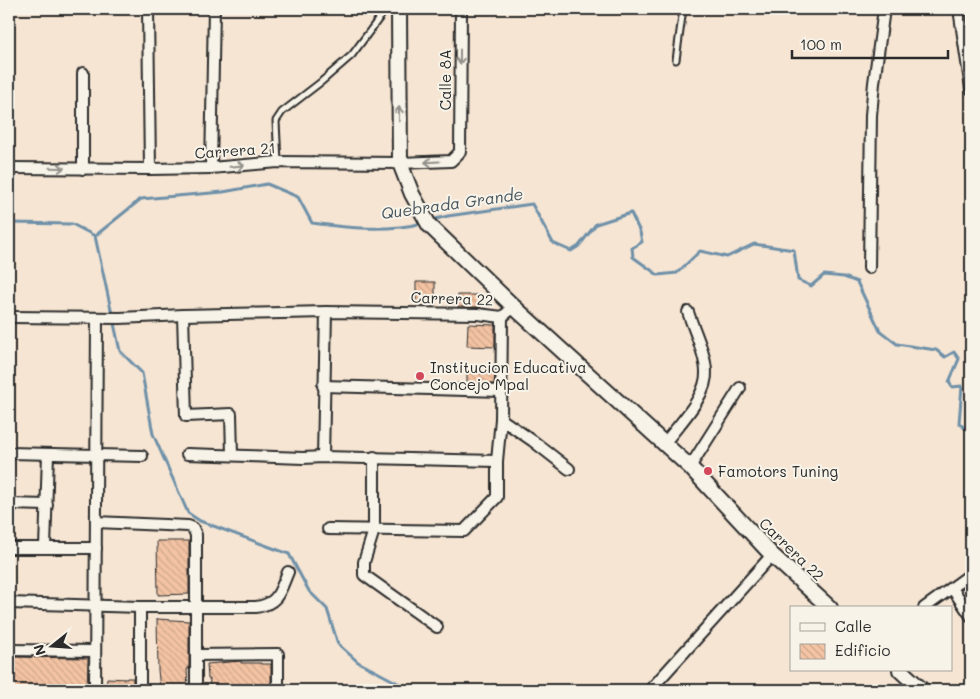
<svg xmlns="http://www.w3.org/2000/svg" width="980" height="699" font-family="Mali,sans-serif">
<style>
.lines{fill:none;stroke-linecap:round;stroke-linejoin:round}
.stream{stroke:#6e90a8;stroke-width:3}
.building{fill:url(#building-back-hatch);stroke:#2b2b2b}
.lane-casing{stroke:#2b2b2b;stroke-width:9}
.street-casing{stroke:#2b2b2b;stroke-width:14}
.secondary-casing{stroke:#2b2b2b;stroke-width:18}
.lane{stroke:#f7f3e8;stroke-width:5}
.street{stroke:#f7f3e8;stroke-width:10}
.secondary{stroke:#f7f3e8;stroke-width:14}
.oneway{stroke:#918f8a}
.poi-dot{fill:#d1495b;stroke:#f7f3e8;stroke-width:2}
.labels{text-anchor:middle;dominant-baseline:central;stroke-width:4;stroke-linejoin:round;paint-order:stroke}
.street-label{font-size:15px;fill:#2b2b2b;stroke:#f7f3e8}
.poi-label{font-size:15px;fill:#2b2b2b;stroke:#f7f3e8;text-anchor:start}
.water-label{font-size:16px;font-style:italic;fill:#47555f;stroke:#f7f3e8}
</style>
<defs>
<pattern id="building-back-hatch" width="6" height="6" patternUnits="userSpaceOnUse" patternTransform="scale(1.25)"><rect width="6" height="6" fill="#f3c3a3"/><path d="M-1 5l2 2M0 0l6 6M5-1l2 2" fill="none" stroke="#d0a88c"/></pattern>
</defs>
<rect width="100%" height="100%" fill="#f6e5d3"/>
<filter id="ink" filterUnits="userSpaceOnUse"><feTurbulence type="fractalNoise" baseFrequency=".02" numOctaves="2"/><feDisplacementMap in="SourceGraphic" scale="10" xChannelSelector="R" yChannelSelector="G"/><feConvolveMatrix kernelMatrix="1 2 1 2 8 2 1 2 1" color-interpolation-filters="sRGB"/></filter>
<g filter="url(#ink)">
<g class="lines">
<g class="stream">
<path d="M 432,220 L 448,216 L 532,204 L 553,243 L 571,251 L 579,246 L 596,224 L 631,213 L 640,232 L 642,242 L 632,248 L 633,257 L 658,275 L 677,273 L 700,251 L 727,257 L 754,244 L 794,250 L 798,280 L 811,286 L 824,275 L 844,277 L 857,282 L 880,331 L 897,344 L 936,350 L 945,357 L 954,352 L 959,359 L 949,382 L 952,387 L 962,386 L 959,423 L 971,434"/>
<path d="M 9,223 L 72,224 L 95,236"/>
<path d="M 95,236 L 141,199 L 223,192 L 267,184 L 298,197 L 312,223 C 348,228 387,232 423,223"/>
<path d="M 95,236 L 120,351 L 142,373 L 153,434 L 188,513 L 200,521 L 289,554 L 309,591 L 327,609 L 338,644 L 358,662 L 411,690"/>
</g>
</g>
<g class="building">
<path d="M 416,282 L 435,282 L 435,306 L 416,305 Z"/>
<rect x="458" y="295" width="22" height="12"/>
<path d="M 468,324 L 495,325 L 495,347 L 467,346 Z"/>
<path d="M 467,373 L 495,374 L 494,384 L 467,383 Z"/>
<path d="M 157,541 L 189,541 L 189,594 L 158,595 Z"/>
<path d="M 157,619 L 189,621 L 189,669 L 187,669 L 188,688 L 160,689 L 158,670 Z"/>
<path d="M 9,657 L 88,658 L 87,690 L 9,689 Z"/>
<path d="M 241,661 L 241,663 L 261,663 L 261,664 L 271,664 L 271,690 L 209,690 L 210,679 L 208,679 L 207,664 Z"/>
<path d="M 107,678 L 127,679 L 127,678 L 133,678 L 133,690 L 106,689 Z"/>
</g>
<g class="lines">
<defs>
<g id="lane">
<path d="M 676,60 L 683,9"/>
<path d="M 278,162 L 276,121 L 282,112 L 321,82 L 352,55 L 386,9"/>
</g>
<g id="street">
<path d="M 959,9 L 971,89"/>
<path d="M 148,10 L 150,169"/>
<path d="M 9,168 L 150,169 L 211,168 L 278,162 L 400,163 L 451,161 L 460,152 L 461,9"/>
<path d="M 211,168 L 214,9"/>
<path d="M 83,169 L 83,73"/>
<path d="M 869,268 L 871,115 L 874,83 L 884,9"/>
<path d="M 183,315 L 186,416 L 231,414 L 232,455"/>
<path d="M 9,317 L 120,318 L 183,315 L 326,312 L 478,314 L 502,317 L 514,307"/>
<path d="M 323,386 L 501,391"/>
<path d="M 501,419 L 533,441 L 569,469"/>
<path d="M 664,444 C 678,425 708,396 706,371 C 705,352 694,331 688,312"/>
<path d="M 9,453 L 142,456"/>
<path d="M 187,454 L 303,458 L 323,457 L 497,461"/>
<path d="M 323,457 L 326,312"/>
<path d="M 374,457 L 374,530 L 364,562 L 364,575 L 437,627"/>
<path d="M 690,467 L 740,388"/>
<path d="M 9,504 L 47,505"/>
<path d="M 96,522 L 188,526 L 193,528 L 196,535 L 196,690"/>
<path d="M 328,529 L 464,531 L 497,497 L 497,461 L 501,419 L 502,317"/>
<path d="M 9,548 L 96,548"/>
<path d="M 45,548 L 48,454"/>
<path d="M 952,588 L 971,616"/>
<path d="M 9,603 L 140,607 L 256,607 C 279,604 280,590 288,572"/>
<path d="M 140,607 L 140,690"/>
<path d="M 924,608 L 971,574"/>
<path d="M 9,650 L 95,651"/>
<path d="M 196,655 L 278,654 L 278,690"/>
<path d="M 95,690 L 97,318"/>
<path d="M 650,690 L 772,555"/>
</g>
<g id="secondary">
<path d="M 399,9 L 400,163 L 412,194 L 429,225 L 514,307 L 690,467 L 772,555 L 830,608"/>
<path d="M 900,670 L 922,690"/>
</g>
</defs>
<use href="#lane" class="lane-casing"/>
<use href="#street" class="street-casing"/>
<use href="#secondary" class="secondary-casing"/>
<use href="#lane" class="lane"/>
<use href="#street" class="street"/>
<use href="#secondary" class="secondary"/>
</g>
<defs><path id="oneway-shaft" d="M-6 0H5M1.5-3L5.5 0L1.5 3" fill="none" stroke-width="1.6" stroke-linecap="round" stroke-linejoin="round" transform="scale(1.25)"/></defs>
<g class="oneway">
<use href="#oneway-shaft" transform="translate(460 57) rotate(90)"/>
<use href="#oneway-shaft" transform="translate(399 114) rotate(-90)"/>
<use href="#oneway-shaft" transform="translate(432 162) rotate(177)"/>
<use href="#oneway-shaft" transform="translate(237 166) rotate(-5)"/>
<use href="#oneway-shaft" transform="translate(57 168) rotate(1)"/>
</g>
</g>
<g class="poi-dot">
<circle cx="420" cy="376" r="5"/>
<circle cx="708" cy="471" r="5"/>
</g>
<g class="labels">
<g class="street-label">
<text transform="translate(445 80) rotate(-90)">Calle 8A</text>
<text transform="translate(235 150) rotate(-4)">Carrera 21</text>
<text transform="translate(452 298) rotate(2)">Carrera 22</text>
<text transform="translate(792 549) rotate(44)">Carrera 22</text>
</g>
<g class="poi-label">
<text x="430" y="367">Institucion Educativa<tspan x="430" dy="17">Concejo Mpal</tspan></text>
<text x="718" y="471">Famotors Tuning</text>
</g>
<g class="water-label">
<text transform="translate(452 203) rotate(-8)">Quebrada Grande</text>
</g>
</g>
<rect width="980" height="699" fill="none" stroke="#f7f3e8" stroke-width="30"/>
<rect x="15" y="15" width="950" height="669" fill="none" stroke="#2b2b2b" stroke-width="2" filter="url(#ink)"/>
<rect x="790" y="606" width="162" height="65" fill="#f7f3e8" stroke="#a5a39c"/>
<rect x="800" y="623" width="25" height="8" fill="#f7f3e8" stroke="#a5a39c"/>
<text x="835" y="632" font-size="15" fill="#2b2b2b">Calle</text>
<rect x="800" y="644" width="25" height="15" fill="url(#building-back-hatch)" stroke="#a5a39c"/>
<text x="835" y="656" font-size="15" fill="#2b2b2b">Edificio</text>
<g transform="translate(52 646) rotate(253)" stroke="#f7f3e8" stroke-width="4" paint-order="stroke">
<path d="M0-4L9 19L0 12L-9 19Z" fill="#2b2b2b"/>
<text y="-8" font-size="14" font-weight="bold" text-anchor="middle" fill="#2b2b2b">N</text>
</g>
<path d="M792 50v8h156v-8" fill="none" stroke="#2b2b2b" stroke-width="2.5"/>
<text x="800" y="50" font-size="15" fill="#2b2b2b" stroke="#f7f3e8" stroke-width="4" paint-order="stroke">100 m</text>
</svg>
